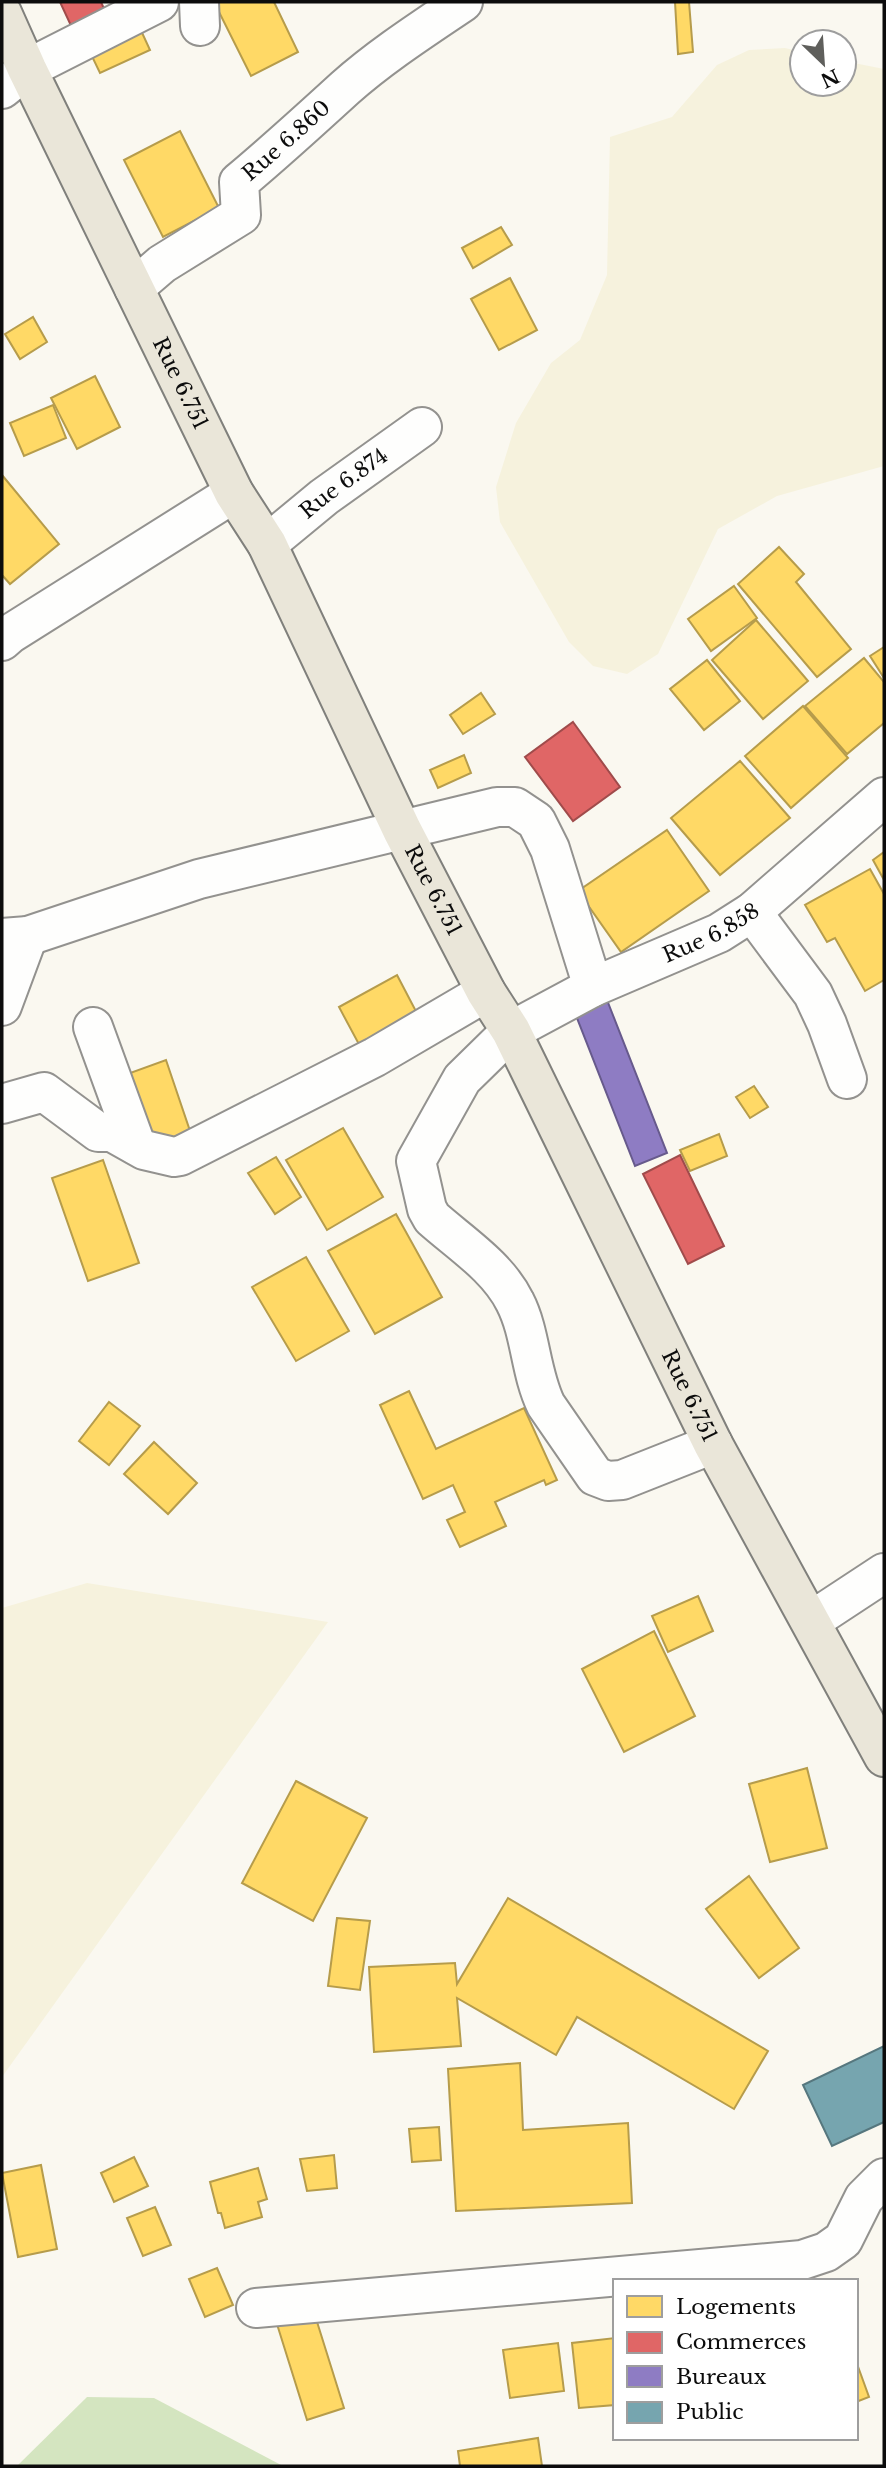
<svg xmlns="http://www.w3.org/2000/svg" width="886" height="2468" font-family="'Libre Baskerville',serif">
<style>
.farmland{fill:#f6f2dd}
.forest{fill:#d4e5c0}
.homes{fill:#ffd966;stroke:#b69c4b;stroke-width:2}
.shops{fill:#e06666;stroke:#a04b4b;stroke-width:2}
.offices{fill:#8e7cc3;stroke:#675a8c;stroke-width:2}
.public{fill:#76a5af;stroke:#56777e;stroke-width:2}
.lines{fill:none;stroke-linecap:round;stroke-linejoin:round}
.minor-casing{stroke:#93928f;stroke-width:42}
.major-casing{stroke:#80807c;stroke-width:42}
.minor{stroke:#fefefd;stroke-width:38}
.major{stroke:#eae6d9;stroke-width:38}
.labels{text-anchor:middle;dominant-baseline:central;stroke-width:7;stroke-linejoin:round;paint-order:stroke}
.street-label{font-size:21px;fill:#0c0c0c;stroke:#fff}
</style>
<rect width="100%" height="100%" fill="#faf8f0"/>
<g class="farmland">
<path d="M 785,48 L 802,52 L 802,84 L 844,84 L 844,61 L 884,69 L 884,466 L 777,496 L 718,529 L 658,654 L 627,674 L 593,666 L 569,642 L 500,522 L 496,487 L 516,423 L 551,363 L 580,340 L 607,275 L 610,137 L 672,117 L 717,65 L 749,50 Z"/>
<path d="M 87,1583 L 328,1622 L 2,2077 L 2,1608 Z"/>
</g>
<path class="forest" d="M 87,2397 L 154,2398 L 283,2466 L 17,2466 Z"/>
<g class="homes">
<path d="M 214,2 L 274,2 L 298,52 L 251,76 Z"/>
<path d="M 675,2 L 689,2 L 693,52 L 678,54 Z"/>
<path d="M 138,24 L 150,50 L 100,73 L 88,48 Z"/>
<path d="M 180,131 L 219,208 L 163,237 L 124,160 Z"/>
<path d="M 501,227 L 512,245 L 473,268 L 462,248 Z"/>
<path d="M 510,278 L 537,330 L 499,350 L 471,299 Z"/>
<path d="M 33,317 L 47,342 L 20,359 L 5,334 Z"/>
<path d="M 95,376 L 120,427 L 77,449 L 51,398 Z"/>
<path d="M 53,405 L 66,438 L 24,456 L 10,423 Z"/>
<path d="M 2,475 L 59,544 L 10,584 L 2,575 Z"/>
<path d="M 779,547 L 804,574 L 796,582 L 851,649 L 817,677 L 738,584 Z"/>
<path d="M 734,586 L 757,618 L 711,651 L 688,619 Z"/>
<path d="M 756,620 L 808,681 L 763,719 L 712,660 Z"/>
<path d="M 884,647 L 884,678 L 870,656 Z"/>
<path d="M 864,658 L 884,682 L 884,723 L 847,754 L 805,706 Z"/>
<path d="M 707,660 L 740,701 L 704,730 L 670,689 Z"/>
<path d="M 481,693 L 495,714 L 463,734 L 450,715 Z"/>
<path d="M 803,706 L 848,758 L 791,808 L 745,756 Z"/>
<path d="M 464,755 L 471,773 L 438,788 L 430,770 Z"/>
<path d="M 740,761 L 790,818 L 720,875 L 671,818 Z"/>
<path d="M 667,830 L 709,891 L 621,952 L 578,891 Z"/>
<path d="M 884,852 L 884,880 L 873,860 Z"/>
<path d="M 870,869 L 884,894 L 884,980 L 865,991 L 835,938 L 827,942 L 805,905 Z"/>
<path d="M 397,975 L 420,1019 L 362,1050 L 339,1007 Z"/>
<path d="M 166,1060 L 190,1131 L 146,1147 L 119,1077 Z"/>
<path d="M 754,1086 L 768,1107 L 750,1118 L 736,1097 Z"/>
<path d="M 343,1128 L 383,1197 L 327,1230 L 286,1160 Z"/>
<path d="M 719,1134 L 727,1156 L 690,1171 L 680,1150 Z"/>
<path d="M 276,1157 L 301,1197 L 275,1214 L 248,1173 Z"/>
<path d="M 103,1160 L 139,1263 L 88,1281 L 52,1178 Z"/>
<path d="M 396,1214 L 442,1297 L 375,1334 L 328,1251 Z"/>
<path d="M 306,1257 L 349,1331 L 296,1361 L 252,1287 Z"/>
<path d="M 409,1391 L 436,1449 L 524,1408 L 557,1480 L 546,1485 L 544,1480 L 495,1502 L 506,1526 L 460,1547 L 447,1520 L 465,1512 L 453,1485 L 423,1499 L 380,1405 Z"/>
<path d="M 109,1402 L 140,1426 L 109,1465 L 79,1441 Z"/>
<path d="M 154,1442 L 197,1483 L 168,1514 L 124,1474 Z"/>
<path d="M 698,1596 L 713,1631 L 668,1652 L 652,1616 Z"/>
<path d="M 654,1631 L 695,1716 L 624,1752 L 582,1669 Z"/>
<path d="M 807,1768 L 827,1848 L 770,1862 L 749,1784 Z"/>
<path d="M 296,1781 L 367,1818 L 313,1921 L 242,1883 Z"/>
<path d="M 749,1876 L 799,1948 L 759,1978 L 706,1909 Z"/>
<path d="M 508,1898 L 768,2051 L 734,2109 L 577,2017 L 556,2055 L 457,1998 L 461,2046 L 374,2052 L 369,1967 L 455,1963 L 457,1984 Z"/>
<path d="M 337,1918 L 370,1921 L 360,1990 L 328,1986 Z"/>
<path d="M 520,2063 L 523,2130 L 628,2123 L 632,2203 L 456,2211 L 448,2069 Z"/>
<path d="M 439,2127 L 441,2160 L 412,2162 L 409,2129 Z"/>
<path d="M 334,2155 L 337,2188 L 307,2191 L 300,2159 Z"/>
<path d="M 134,2157 L 148,2186 L 114,2202 L 101,2173 Z"/>
<path d="M 41,2165 L 57,2249 L 18,2257 L 2,2173 Z"/>
<path d="M 258,2168 L 267,2199 L 258,2202 L 262,2217 L 225,2228 L 221,2213 L 218,2213 L 210,2182 Z"/>
<path d="M 155,2207 L 171,2245 L 143,2256 L 127,2218 Z"/>
<path d="M 217,2268 L 233,2305 L 205,2317 L 189,2279 Z"/>
<path d="M 313,2309 L 344,2408 L 307,2420 L 276,2321 Z"/>
<path d="M 615,2338 L 615,2405 L 579,2408 L 572,2343 Z"/>
<path d="M 558,2343 L 564,2391 L 510,2398 L 503,2350 Z"/>
<path d="M 856,2361 L 869,2397 L 856,2402 Z"/>
<path d="M 538,2438 L 542,2466 L 460,2466 L 458,2451 Z"/>
</g>
<g class="shops">
<path d="M 60,2 L 101,2 L 106,13 L 73,30 Z"/>
<path d="M 573,722 L 620,787 L 573,821 L 525,757 Z"/>
<path d="M 680,1155 L 724,1246 L 688,1264 L 643,1174 Z"/>
</g>
<path class="offices" d="M 607,1000 L 667,1153 L 635,1166 L 575,1013 Z"/>
<path class="public" d="M 884,2046 L 884,2122 L 832,2146 L 803,2085 Z"/>
<g class="lines">
<defs>
<g id="minor">
<path d="M 199,2 L 200,26"/>
<path d="M 2,89 L 27,69 L 159,2"/>
<path id="s1" d="M 134,288 L 162,264 L 241,215 L 239,182 C 275,152 310,120 345,88 C 381,56 423,29 463,2"/>
<path id="s2" d="M 267,544 L 324,497 L 422,427"/>
<path d="M 2,641 L 10,634 L 234,493"/>
<path d="M 752,912 L 813,994 L 827,1024 L 847,1079"/>
<path d="M 2,938 L 28,936 L 199,879 L 497,807 L 515,807 L 536,821 L 550,849 L 593,987"/>
<path d="M 2,1006 L 28,936"/>
<path d="M 93,1027 L 136,1145"/>
<path d="M 2,1104 L 44,1092 L 98,1132 L 112,1132 L 144,1150 L 174,1157 L 180,1156 L 375,1057 L 486,992"/>
<path id="s3" d="M 713,1444 L 622,1480 L 608,1481 L 595,1476 L 546,1405 C 530,1372 531,1333 515,1302 C 498,1267 460,1243 432,1218 L 427,1209 L 416,1161 L 462,1079 L 511,1031 L 593,987 L 719,933 L 752,912 L 884,797"/>
<path d="M 811,1621 L 884,1573"/>
<path d="M 256,2308 L 802,2260 L 826,2252 L 843,2240 L 864,2198 L 884,2178"/>
</g>
<g id="major">
<path id="s4" d="M 2,13 L 27,69 L 234,493 L 267,544 L 402,830 L 486,992 L 511,1031 L 713,1444 L 884,1757"/>
</g>
</defs>
<use href="#minor" class="minor-casing"/>
<use href="#major" class="major-casing"/>
<use href="#minor" class="minor"/>
<use href="#major" class="major"/>
</g>
<g class="labels">
<g class="street-label">
<text stroke="none"><textPath href="#s1" startOffset="226">Rue 6.860</textPath></text>
<text stroke="none"><textPath href="#s4" startOffset="411">Rue 6.751</textPath></text>
<text stroke="none"><textPath href="#s2" startOffset="98">Rue 6.874</textPath></text>
<text stroke="none"><textPath href="#s4" startOffset="978">Rue 6.751</textPath></text>
<text stroke="none"><textPath href="#s3" startOffset="884">Rue 6.858</textPath></text>
<text stroke="none"><textPath href="#s4" startOffset="1545">Rue 6.751</textPath></text>
</g>
</g>
<rect width="886" height="2468" fill="none" stroke="#0c0c0c" stroke-width="7"/>
<rect x="613" y="2279" width="245" height="161" fill="#ffffff" stroke="#9e9e9e" stroke-width="2"/>
<rect x="627" y="2296" width="35" height="21" fill="#ffd966" stroke="#9e9e9e" stroke-width="2"/>
<text x="676" y="2314" font-size="21" fill="#0c0c0c">Logements</text>
<rect x="627" y="2332" width="35" height="21" fill="#e06666" stroke="#9e9e9e" stroke-width="2"/>
<text x="676" y="2349" font-size="21" fill="#0c0c0c">Commerces</text>
<rect x="627" y="2366" width="35" height="21" fill="#8e7cc3" stroke="#9e9e9e" stroke-width="2"/>
<text x="676" y="2384" font-size="21" fill="#0c0c0c">Bureaux</text>
<rect x="627" y="2402" width="35" height="21" fill="#76a5af" stroke="#9e9e9e" stroke-width="2"/>
<text x="676" y="2419" font-size="21" fill="#0c0c0c">Public</text>
<g transform="translate(823 63) rotate(155)"><circle r="33" fill="#ffffff" stroke="#9e9e9e" stroke-width="2"/>
<path d="M0-5L12 26L0 18L-12 26Z" fill="#5f5f5c"/>
<text y="-10" font-size="19" font-weight="bold" text-anchor="middle" fill="#0c0c0c">N</text>
</g>
</svg>
